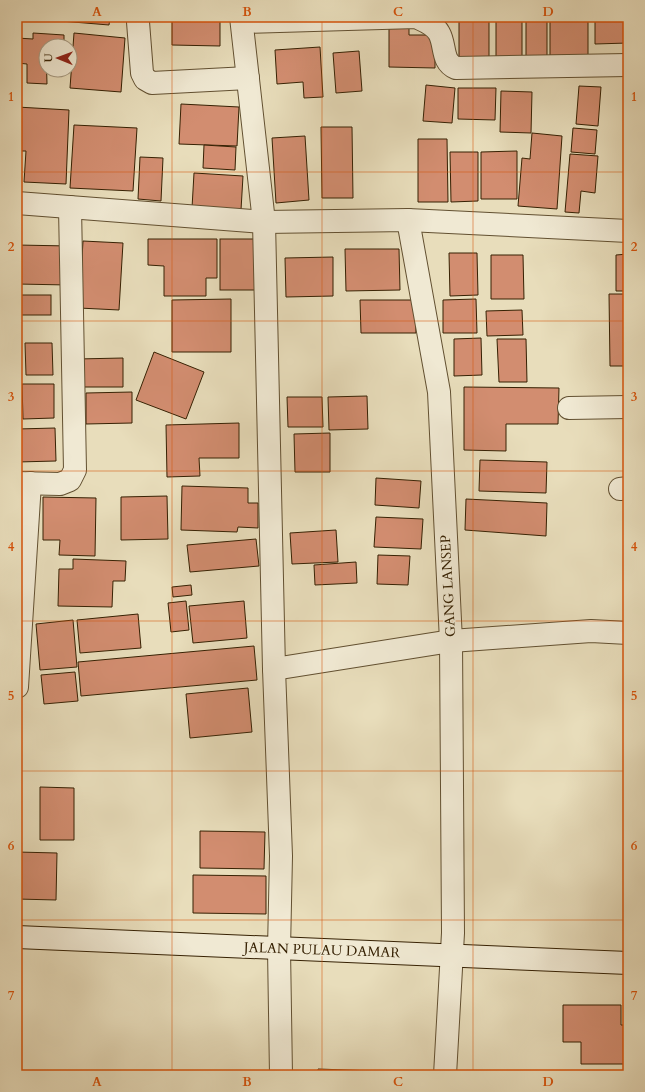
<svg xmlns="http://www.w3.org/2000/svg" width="645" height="1092" font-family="Cardo,serif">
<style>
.building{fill:#d28d70;stroke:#362103}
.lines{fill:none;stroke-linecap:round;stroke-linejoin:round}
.street-casing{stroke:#625031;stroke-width:24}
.secondary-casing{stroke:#362103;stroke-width:24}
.street{stroke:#f0e9d3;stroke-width:22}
.secondary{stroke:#f0e9d3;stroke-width:22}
.grid{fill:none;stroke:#d6530b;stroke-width:1;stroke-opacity:0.55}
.labels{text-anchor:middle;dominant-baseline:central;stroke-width:3;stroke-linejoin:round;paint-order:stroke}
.street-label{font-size:14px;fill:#362103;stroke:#f0e9d3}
.neatline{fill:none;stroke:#d6530b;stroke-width:1.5}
.grid-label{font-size:13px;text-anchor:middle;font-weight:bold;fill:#d6530b}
</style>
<rect width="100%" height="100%" fill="#e8ddbb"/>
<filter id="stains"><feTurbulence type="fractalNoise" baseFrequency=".005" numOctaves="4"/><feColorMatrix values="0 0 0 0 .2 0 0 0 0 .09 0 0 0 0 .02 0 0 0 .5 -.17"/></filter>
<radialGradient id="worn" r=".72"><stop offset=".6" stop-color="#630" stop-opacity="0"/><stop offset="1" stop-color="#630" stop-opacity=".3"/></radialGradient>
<g class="building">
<path d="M 38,17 L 110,17 L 109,25 L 37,19 Z"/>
<path d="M 172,17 L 220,17 L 220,46 L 172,45 Z"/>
<rect x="459" y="17" width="30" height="45"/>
<rect x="496" y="17" width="26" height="43"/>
<rect x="526" y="17" width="21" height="39"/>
<rect x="550" y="17" width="38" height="42"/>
<path d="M 595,17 L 628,17 L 628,43 L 595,44 Z"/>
<path d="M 389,25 L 409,25 L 409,35 L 435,35 L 435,68 L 389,67 Z"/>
<path d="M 33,33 L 64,35 L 64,46 L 46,46 L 47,84 L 27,83 L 27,64 L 17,63 L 17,38 L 33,39 Z"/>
<path d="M 74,33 L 125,38 L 121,92 L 70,88 Z"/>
<path d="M 320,47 L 323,97 L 304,98 L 303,82 L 277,84 L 275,50 Z"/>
<path d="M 359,51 L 362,91 L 336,93 L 333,53 Z"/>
<path d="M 426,85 L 455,88 L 452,123 L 423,121 Z"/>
<path d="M 579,86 L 601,87 L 598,126 L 576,124 Z"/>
<path d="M 458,88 L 496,88 L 495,120 L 458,119 Z"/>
<path d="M 501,91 L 532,92 L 531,133 L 500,132 Z"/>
<path d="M 181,104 L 239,107 L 237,146 L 179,144 Z"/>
<path d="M 17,107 L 69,110 L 66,184 L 24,182 L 26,151 L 17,151 Z"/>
<path d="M 74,125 L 137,128 L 133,191 L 70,188 Z"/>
<path d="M 321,127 L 352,127 L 353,198 L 322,198 Z"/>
<path d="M 573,128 L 597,130 L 595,154 L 571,152 Z"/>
<path d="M 532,133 L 562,136 L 557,209 L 518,206 L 522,158 L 530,159 Z"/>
<path d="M 305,136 L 309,200 L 276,203 L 272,138 Z"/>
<path d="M 418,139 L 447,139 L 448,202 L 418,202 Z"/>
<path d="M 204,145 L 236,147 L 235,170 L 203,168 Z"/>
<path d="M 517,151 L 517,199 L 481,199 L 481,152 Z"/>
<path d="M 450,152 L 478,152 L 478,201 L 451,202 Z"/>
<path d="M 570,154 L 598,156 L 595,193 L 581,191 L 579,213 L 565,212 Z"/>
<path d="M 140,157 L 163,158 L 161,201 L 138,199 Z"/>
<path d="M 194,173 L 243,176 L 241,210 L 192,208 Z"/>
<path d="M 148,239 L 217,239 L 217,278 L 206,278 L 206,296 L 164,296 L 164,266 L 148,265 Z"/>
<rect x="220" y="239" width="35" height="51"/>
<path d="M 83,241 L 123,243 L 119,310 L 79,308 Z"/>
<path d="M 17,245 L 69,246 L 68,285 L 17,284 Z"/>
<path d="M 345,249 L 399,249 L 400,290 L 346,291 Z"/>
<path d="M 449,253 L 477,253 L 478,295 L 450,296 Z"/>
<path d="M 628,254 L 628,291 L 616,291 L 616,255 Z"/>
<path d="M 491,255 L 523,255 L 524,299 L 491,299 Z"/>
<path d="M 333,257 L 333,296 L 286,297 L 285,258 Z"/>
<path d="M 609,294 L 628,294 L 628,366 L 610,366 Z"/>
<rect x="17" y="295" width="34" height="20"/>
<path d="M 231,299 L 231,352 L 172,352 L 172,300 Z"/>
<path d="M 476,299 L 477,333 L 443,333 L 443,300 Z"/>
<path d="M 360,300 L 415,300 L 416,333 L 361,333 Z"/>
<path d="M 522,310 L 523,335 L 487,336 L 486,311 Z"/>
<path d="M 481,338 L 482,375 L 454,376 L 454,339 Z"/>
<path d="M 497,339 L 526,339 L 527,382 L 499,382 Z"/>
<path d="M 25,343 L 52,343 L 53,375 L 26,375 Z"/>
<path d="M 154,352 L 204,372 L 186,419 L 136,400 Z"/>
<path d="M 123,358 L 123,387 L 77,387 L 77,359 Z"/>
<path d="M 22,384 L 54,384 L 54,418 L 23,419 Z"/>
<path d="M 464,387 L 559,388 L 558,424 L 506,424 L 506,451 L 464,450 Z"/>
<path d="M 132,392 L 132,423 L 86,424 L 86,393 Z"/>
<path d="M 367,396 L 368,429 L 329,430 L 328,397 Z"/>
<path d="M 287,397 L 322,397 L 323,427 L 288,427 Z"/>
<path d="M 239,423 L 239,458 L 199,458 L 200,476 L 167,477 L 166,425 Z"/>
<path d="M 55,428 L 56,461 L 17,462 L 17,429 Z"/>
<path d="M 330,433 L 330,472 L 295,472 L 294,434 Z"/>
<path d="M 480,460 L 547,462 L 546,493 L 479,491 Z"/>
<path d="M 376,478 L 421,481 L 419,508 L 375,505 Z"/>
<path d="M 182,486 L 248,488 L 248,503 L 258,503 L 258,528 L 238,527 L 237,532 L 181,530 Z"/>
<path d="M 167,496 L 168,539 L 121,540 L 121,497 Z"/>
<path d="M 43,497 L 96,498 L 95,556 L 59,555 L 60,540 L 43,540 Z"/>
<path d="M 466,499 L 547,503 L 546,536 L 465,530 Z"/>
<path d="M 376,517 L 423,519 L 421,549 L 374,547 Z"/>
<path d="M 336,530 L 338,562 L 292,564 L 290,533 Z"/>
<path d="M 256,539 L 259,566 L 190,572 L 187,545 Z"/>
<path d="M 378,555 L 410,556 L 408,585 L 377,584 Z"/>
<path d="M 73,559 L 126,561 L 125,581 L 113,581 L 112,607 L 58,606 L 59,569 L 73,569 Z"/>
<path d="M 356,562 L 357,583 L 315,585 L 314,565 Z"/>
<path d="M 191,585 L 192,595 L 173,597 L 172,587 Z"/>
<path d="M 186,601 L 189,630 L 171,632 L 168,603 Z"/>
<path d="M 244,601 L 247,638 L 193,643 L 189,606 Z"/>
<path d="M 138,614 L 141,648 L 80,653 L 77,620 Z"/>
<path d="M 73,620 L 77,667 L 40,670 L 36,624 Z"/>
<path d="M 254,646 L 257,680 L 81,696 L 78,662 Z"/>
<path d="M 75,672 L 78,701 L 44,704 L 41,675 Z"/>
<path d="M 248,688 L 252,732 L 190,738 L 186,694 Z"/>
<path d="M 40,787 L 74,788 L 74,840 L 40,840 Z"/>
<path d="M 200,831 L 265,832 L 264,869 L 200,868 Z"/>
<path d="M 17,852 L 57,853 L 56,900 L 17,899 Z"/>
<path d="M 193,875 L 266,876 L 266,914 L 193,913 Z"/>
<path d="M 563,1005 L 621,1005 L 621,1025 L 628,1025 L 628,1064 L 581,1064 L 581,1042 L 563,1042 Z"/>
<path d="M 318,1069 L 374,1071 L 373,1075 L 318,1075 Z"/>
</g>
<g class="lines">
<defs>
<g id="street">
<path d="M 241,17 L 264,222 L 274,669 L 281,856 L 279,949 L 281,1075"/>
<path d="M 138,22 L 142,73 L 145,79 L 152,83 L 248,78"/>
<path d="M 242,22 L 416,17 C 424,21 434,24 439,33 C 446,45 441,62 456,68 L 628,65"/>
<path d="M 17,203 L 264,222 L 408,220 L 628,231"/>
<path d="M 408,220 L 439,392 L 451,641 L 453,933 L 445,1075"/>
<path d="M 569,408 L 628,407"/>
<path d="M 17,483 L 60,484 L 70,480 L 75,470 L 70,207"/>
<path d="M 620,489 L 628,488"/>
<path d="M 274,669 L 451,641 L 591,631 L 628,633"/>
<path d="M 17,687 L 30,483"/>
</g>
<path id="secondary" d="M 17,937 L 628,963"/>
</defs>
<use href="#street" class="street-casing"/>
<use href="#secondary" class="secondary-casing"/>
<use href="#street" class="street"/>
<use href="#secondary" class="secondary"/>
</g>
<path class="grid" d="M 172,17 L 172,1075M 322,17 L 322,1075M 473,17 L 473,1075M 17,172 L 628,172M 17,321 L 628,321M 17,471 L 628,471M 17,621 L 628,621M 17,771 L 628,771M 17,920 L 628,920"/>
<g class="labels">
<g class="street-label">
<text transform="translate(448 586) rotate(-93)">GANG LANSEP</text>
<text transform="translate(322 950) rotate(2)">JALAN PULAU DAMAR</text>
</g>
</g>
<rect width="645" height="1092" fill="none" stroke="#e8ddbb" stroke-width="44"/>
<g transform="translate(58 58) rotate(271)"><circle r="19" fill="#f0e9d3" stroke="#a69980"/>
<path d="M0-3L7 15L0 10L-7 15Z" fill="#8f2418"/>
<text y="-6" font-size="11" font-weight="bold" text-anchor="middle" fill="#362103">U</text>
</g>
<rect x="22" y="22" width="601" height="1048" class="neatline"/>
<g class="grid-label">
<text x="97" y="16">A</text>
<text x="247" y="16">B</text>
<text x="398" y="16">C</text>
<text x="548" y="16">D</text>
<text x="11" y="101">1</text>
<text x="634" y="101">1</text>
<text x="11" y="251">2</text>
<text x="634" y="251">2</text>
<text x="11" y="401">3</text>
<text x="634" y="401">3</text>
<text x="11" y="551">4</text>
<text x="634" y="551">4</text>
<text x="11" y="700">5</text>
<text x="634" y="700">5</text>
<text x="11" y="850">6</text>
<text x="634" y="850">6</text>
<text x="11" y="1000">7</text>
<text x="634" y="1000">7</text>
<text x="97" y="1086">A</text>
<text x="247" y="1086">B</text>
<text x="398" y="1086">C</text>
<text x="548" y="1086">D</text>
</g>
<rect width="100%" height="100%" filter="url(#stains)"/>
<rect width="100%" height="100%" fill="url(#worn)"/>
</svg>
